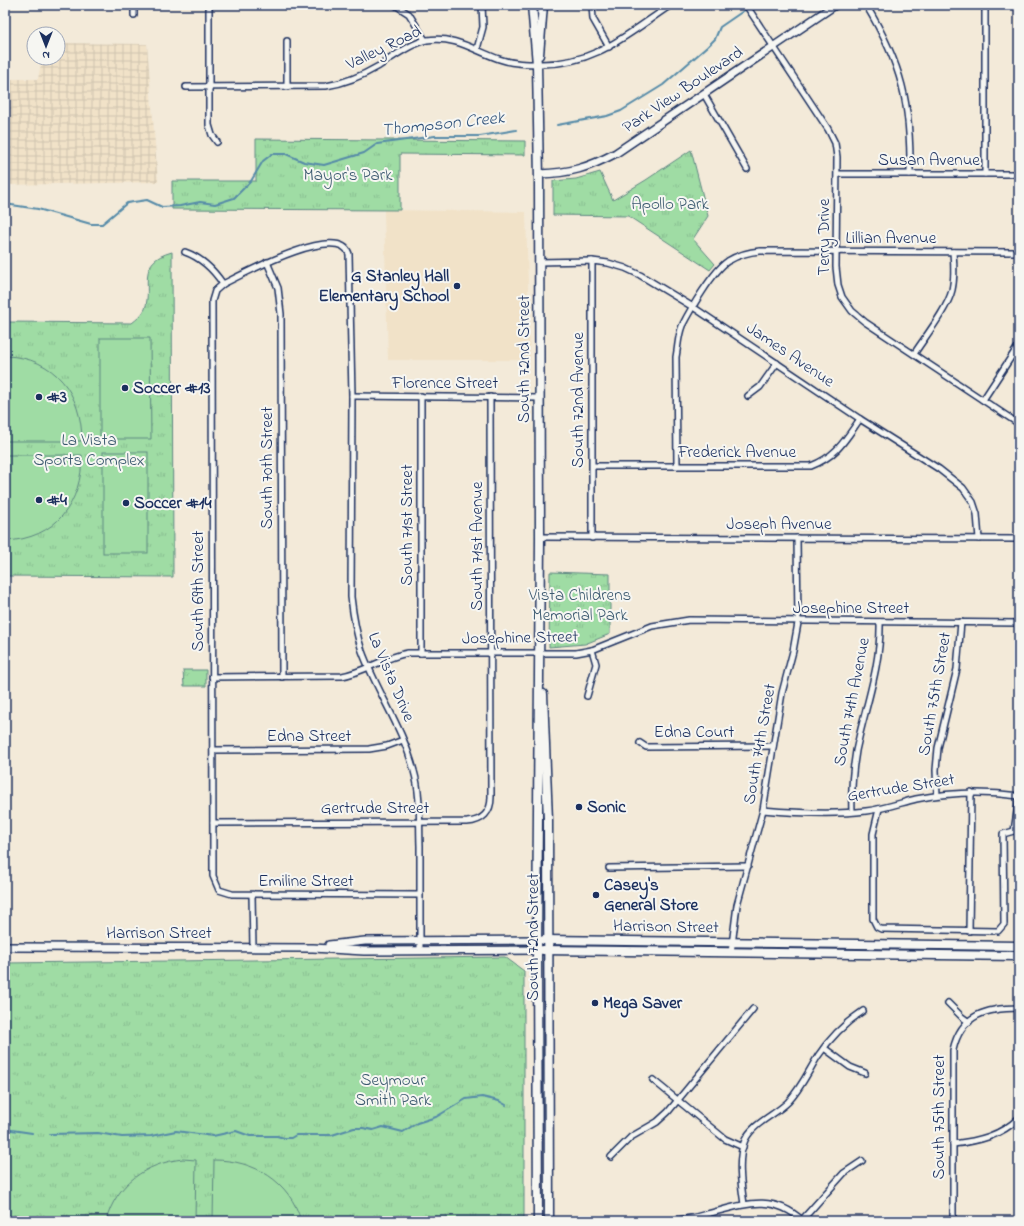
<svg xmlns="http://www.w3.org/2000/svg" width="1024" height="1226" font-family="'Indie Flower',sans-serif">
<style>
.built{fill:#f1e2c8}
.industrial{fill:url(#industrial-grid)}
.grass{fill:url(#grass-tufts);stroke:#5d8681}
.garden{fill:#9fdca4;stroke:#5d8681}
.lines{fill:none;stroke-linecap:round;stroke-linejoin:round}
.stream{stroke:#548aa8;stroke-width:2}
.street-casing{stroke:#1b2f5e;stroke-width:8}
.secondary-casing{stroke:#1b2f5e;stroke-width:10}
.primary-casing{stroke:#1b2f5e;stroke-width:11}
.street{stroke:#f6f6f2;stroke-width:5}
.secondary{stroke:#f6f6f2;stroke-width:7}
.primary{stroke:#f6f6f2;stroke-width:8}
.poi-dot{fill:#1b2f5e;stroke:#f6f6f2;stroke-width:1.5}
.labels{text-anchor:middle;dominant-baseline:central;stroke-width:4;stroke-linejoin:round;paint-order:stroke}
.street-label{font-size:17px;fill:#1b2f5e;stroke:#f6f6f2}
.park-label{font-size:17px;fill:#3c5a70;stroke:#f6f6f2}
.poi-label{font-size:17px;font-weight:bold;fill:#1b2f5e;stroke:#f6f6f2;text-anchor:start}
.water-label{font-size:18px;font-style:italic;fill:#33557d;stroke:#f6f6f2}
</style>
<defs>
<pattern id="industrial-grid" width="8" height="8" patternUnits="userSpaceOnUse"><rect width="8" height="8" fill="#f1e2c8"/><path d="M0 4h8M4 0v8" fill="none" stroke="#cec2ae"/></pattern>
<pattern id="grass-tufts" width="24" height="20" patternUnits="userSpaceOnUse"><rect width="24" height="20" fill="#9fdca4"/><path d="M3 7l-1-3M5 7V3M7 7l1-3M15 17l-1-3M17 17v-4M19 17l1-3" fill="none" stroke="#88bd90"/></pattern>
</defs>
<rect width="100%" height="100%" fill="#f3ead9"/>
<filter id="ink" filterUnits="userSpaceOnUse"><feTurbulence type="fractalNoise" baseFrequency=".025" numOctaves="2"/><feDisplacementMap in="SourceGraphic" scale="8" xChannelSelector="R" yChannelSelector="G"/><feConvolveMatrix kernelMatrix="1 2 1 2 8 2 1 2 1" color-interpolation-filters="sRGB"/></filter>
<g filter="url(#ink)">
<path class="built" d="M 384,210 L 526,212 L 530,360 L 388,360 Z"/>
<path class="industrial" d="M 58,43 L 147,44 L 158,182 L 5,185 L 5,79 L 38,79 L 42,58 L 58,58 Z"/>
<g class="grass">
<path d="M 256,139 L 525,141 L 525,155 L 400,154 L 400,210 L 172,209 L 172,181 L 256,181 Z"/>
<path d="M 691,150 L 708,216 L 693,239 L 715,264 L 710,270 L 628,216 L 553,215 L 553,181 L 576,179 L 600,172 L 613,200 L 646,180 Z"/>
<path d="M 172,252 L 173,577 L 5,576 L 5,322 L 132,323 C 137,319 142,315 145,309 C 153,285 135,262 172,252 Z"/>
<path d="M 550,572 L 610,574 L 610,634 L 585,644 L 549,647 Z"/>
<path d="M 183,670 L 206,670 L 206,686 L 184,686 Z"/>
<path d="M 505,957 L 524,971 L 524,1221 L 5,1221 L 5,963 Z"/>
</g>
<g class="garden">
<path d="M 100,338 L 150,338 L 151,439 L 100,439 Z"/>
<path d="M 5,356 C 55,357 82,394 82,441 L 5,441 Z"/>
<rect x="103" y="452" width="45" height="101"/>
<path d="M 5,455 L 82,455 C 82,503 56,539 5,541 Z"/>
<path d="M 183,1159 L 196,1160 L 195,1221 L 106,1221 C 116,1184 146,1163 183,1159 Z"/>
<path d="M 214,1160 C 254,1160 290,1181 301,1221 L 213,1221 Z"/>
</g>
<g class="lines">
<g class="stream">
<path d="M 557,125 L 607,116 L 621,111 L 663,85 L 707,47 L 715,39 L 720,27 L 752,5"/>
<path d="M 5,204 L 38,209 L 91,224 L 102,224 L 127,203 L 147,200 L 162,207 L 180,206 L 200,202 L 215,204 L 234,198 L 251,181 L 263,161 L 272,154 L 286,154 L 304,162 L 324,165 L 364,153 L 377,144 L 435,136 L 480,136 L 516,130"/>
<path d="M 5,1129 L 32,1133"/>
<path d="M 50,1134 L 98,1133 L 122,1137 L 151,1136 L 176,1131 L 213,1136 L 236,1131 L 250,1136 L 277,1136 L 284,1138 L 291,1138 L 296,1135 L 332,1135 L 354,1128 L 363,1128 L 373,1130 L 383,1127 L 403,1132 L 417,1123 L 436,1117 L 466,1099 L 482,1097 L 499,1101 L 506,1105"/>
</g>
<defs>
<g id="street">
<path d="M 209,5 L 209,125 L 212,135 L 217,142"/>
<path d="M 395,5 L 409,14 L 425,40"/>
<path d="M 592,5 L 593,19 L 609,47"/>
<path d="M 746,5 L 828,129 L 835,143 L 837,157 L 836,267 L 838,285 L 842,297 L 852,311 L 865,322 L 1019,424"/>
<path d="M 866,5 C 902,65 911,103 910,174"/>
<path d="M 134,15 L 134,5"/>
<path d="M 477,49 L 483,27 L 482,5"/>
<path d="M 186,87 L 326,86 C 345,83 362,76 379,66 C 391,58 413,42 427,40 C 456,36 473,50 499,59 C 513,64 527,64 541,64 C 597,64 627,34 671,5"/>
<path d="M 287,87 L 287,41"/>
<path d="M 704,94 L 747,169"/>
<path d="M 838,174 L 1019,174"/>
<path d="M 985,174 L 985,5"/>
<path d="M 185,252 C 202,258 213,269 223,284"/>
<path d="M 592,261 L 592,538"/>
<path d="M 267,262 L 278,288 L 281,314 L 282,677"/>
<path d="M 538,262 L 592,261 L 608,263 L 625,268 L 640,275 L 693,307 L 860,419 L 939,469 L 963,488 L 973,502 L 977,514 L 979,539"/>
<path d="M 914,354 C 925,337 948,308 952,290 C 955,277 954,264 953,252"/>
<path d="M 352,396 L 539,398"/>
<path d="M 748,396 L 760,387 L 777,363"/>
<path d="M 983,400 L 1019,345"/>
<path d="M 593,466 L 811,466 C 837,456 845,440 860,419"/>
<path d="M 677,466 L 676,357 C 678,347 678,336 682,326 C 690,310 713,271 728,261 C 738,255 748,252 760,251 L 1019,252"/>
<path d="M 540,537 L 1019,539"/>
<path d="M 421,653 L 421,396"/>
<path d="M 212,677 L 342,676 C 365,672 384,657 408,653 L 576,653 L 592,650 L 652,626 L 689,620 L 1019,623"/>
<path d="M 587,696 L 596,664 L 592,650"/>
<path d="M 640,743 L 646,747 L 773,746"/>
<path d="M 213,750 L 369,749 L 387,746 L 403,740"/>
<path d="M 937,795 L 936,770 L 938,748 L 957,669 L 961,622"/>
<path d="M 879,809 L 873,834 L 873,919 L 877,927 L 881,929 L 998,931 L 1004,924 L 1003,834 L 1014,831 L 1019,798"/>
<path d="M 763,810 C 796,813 833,815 866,811 C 883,809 900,803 916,799 C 951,792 984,791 1019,796"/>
<path d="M 852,812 C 851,785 853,759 860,733 C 869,696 881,660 880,622"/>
<path d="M 213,823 L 467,822 C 483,821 491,812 491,797 L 490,397"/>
<path d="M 609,868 L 748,866"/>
<path d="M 252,895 L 253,948"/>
<path d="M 969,931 L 971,792"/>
<path d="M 420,950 C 420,915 420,881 420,846 C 419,821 421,795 414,771 C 403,728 377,692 362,651 C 356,633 353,615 351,597 L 352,396 L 349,254 C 339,222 241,275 223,284 L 215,291 L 212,301 L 213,876 L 219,890 L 232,894 L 420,895"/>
<path d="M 731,953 L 737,905 L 763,810 L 782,693 L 793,651 L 798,623 L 797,538"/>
<path d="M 948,1003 L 962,1017 L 969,1022"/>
<path d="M 824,1048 L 850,1067 L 865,1073"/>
<path d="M 653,1080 L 725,1139 L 743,1147"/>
<path d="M 953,1144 C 979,1141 1000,1136 1019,1118"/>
<path d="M 611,1157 L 631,1137 L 657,1122 L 668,1112 L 753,1009"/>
<path d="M 744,1204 C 741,1185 737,1158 745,1140 C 753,1123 775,1115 788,1102 C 801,1088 808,1072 818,1056 C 830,1038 845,1023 863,1011"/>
<path d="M 802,1220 L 844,1173 L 862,1161"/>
<path d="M 667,1221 C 681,1220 694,1218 707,1214 C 743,1205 772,1192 803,1221"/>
<path d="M 953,1221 L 953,1050 C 961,1014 987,1008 1019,1008"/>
</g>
<g id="secondary">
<path d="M 539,174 C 570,173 588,168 616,153 L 835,5"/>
<path d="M 329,945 L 365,941 L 537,940"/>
<path d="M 5,947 L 313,948 L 364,951 L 537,950"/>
</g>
<g id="primary">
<path d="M 532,5 L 537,64 L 539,180 L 540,537 L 537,950 L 538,1221"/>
<path d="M 539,55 L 543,5"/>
<path d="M 543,694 L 548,820 L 549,1221"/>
<path d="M 544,940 L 1019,946"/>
<path d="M 543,950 L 1019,956"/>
</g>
</defs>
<use href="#street" class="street-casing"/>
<use href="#secondary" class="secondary-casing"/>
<use href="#primary" class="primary-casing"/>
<use href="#street" class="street"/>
<use href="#secondary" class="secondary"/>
<use href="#primary" class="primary"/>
</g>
</g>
<g class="poi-dot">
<circle cx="457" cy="286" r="4"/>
<circle cx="125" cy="388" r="4"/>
<circle cx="39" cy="397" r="4"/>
<circle cx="39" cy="500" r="4"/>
<circle cx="126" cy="503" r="4"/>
<circle cx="579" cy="807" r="4"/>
<circle cx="596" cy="895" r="4"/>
<circle cx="595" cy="1003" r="4"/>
</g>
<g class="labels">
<g class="street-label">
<text transform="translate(384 48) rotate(-26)">Valley Road</text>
<text transform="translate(683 90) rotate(-34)">Park View Boulevard</text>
<text x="929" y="160">Susan Avenue</text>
<text transform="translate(824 237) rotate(-90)">Terry Drive</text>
<text x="891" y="238">Lillian Avenue</text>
<text transform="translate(790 355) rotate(34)">James Avenue</text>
<text transform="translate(524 359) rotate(-90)">South 72nd Street</text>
<text x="445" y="383">Florence Street</text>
<text transform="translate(578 400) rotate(-90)">South 72nd Avenue</text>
<text x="737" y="452">Frederick Avenue</text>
<text transform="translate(267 468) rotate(-90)">South 70th Street</text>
<text x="779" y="524">Joseph Avenue</text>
<text transform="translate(407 525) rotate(-90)">South 71st Street</text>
<text transform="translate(477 546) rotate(-90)">South 71st Avenue</text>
<text transform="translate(198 591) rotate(-90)">South 69th Street</text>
<text x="851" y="608">Josephine Street</text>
<text transform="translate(520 638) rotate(-1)">Josephine Street</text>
<text transform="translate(391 677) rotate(67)">La Vista Drive</text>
<text transform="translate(935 694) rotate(-80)">South 75th Street</text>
<text transform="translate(852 702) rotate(-79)">South 74th Avenue</text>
<text x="694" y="732">Edna Court</text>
<text x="309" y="736">Edna Street</text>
<text transform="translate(760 744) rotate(-80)">South 74th Street</text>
<text transform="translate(901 788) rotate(-9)">Gertrude Street</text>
<text x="375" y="808">Gertrude Street</text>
<text x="306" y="881">Emiline Street</text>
<text transform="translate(666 927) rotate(1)">Harrison Street</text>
<text x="159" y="933">Harrison Street</text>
<text transform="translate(533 937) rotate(-90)">South 72nd Street</text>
<text transform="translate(939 1117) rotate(-90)">South 75th Street</text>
</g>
<g class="park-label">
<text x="348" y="175">Mayor's Park</text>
<text x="670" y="204">Apollo Park</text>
<text x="89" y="440">La Vista<tspan x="89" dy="20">Sports Complex</tspan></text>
<text x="580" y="595">Vista Childrens<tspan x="580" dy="20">Memorial Park</tspan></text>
<text x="393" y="1080">Seymour<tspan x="393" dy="20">Smith Park</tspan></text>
</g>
<g class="poi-label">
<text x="449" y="276" text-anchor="end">G Stanley Hall<tspan x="449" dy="20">Elementary School</tspan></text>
<text x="133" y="388">Soccer #13</text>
<text x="47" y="397">#3</text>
<text x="47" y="500">#4</text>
<text x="134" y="503">Soccer #14</text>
<text x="587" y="807">Sonic</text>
<text x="604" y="885">Casey's<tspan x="604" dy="20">General Store</tspan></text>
<text x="603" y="1003">Mega Saver</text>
</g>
<g class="water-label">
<text transform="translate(443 125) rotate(-6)">Thompson Creek</text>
</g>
</g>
<rect width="1024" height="1226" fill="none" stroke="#f6f6f2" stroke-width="20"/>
<rect x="10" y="10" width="1004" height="1206" fill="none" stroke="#1b2f5e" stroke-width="1.5" filter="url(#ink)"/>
<g transform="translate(46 46) rotate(180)"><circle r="19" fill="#f6f6f2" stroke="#9ea6b7"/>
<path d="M0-3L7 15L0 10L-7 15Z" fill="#1b2f5e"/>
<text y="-6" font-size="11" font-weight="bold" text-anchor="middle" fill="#1b2f5e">N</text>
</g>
</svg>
